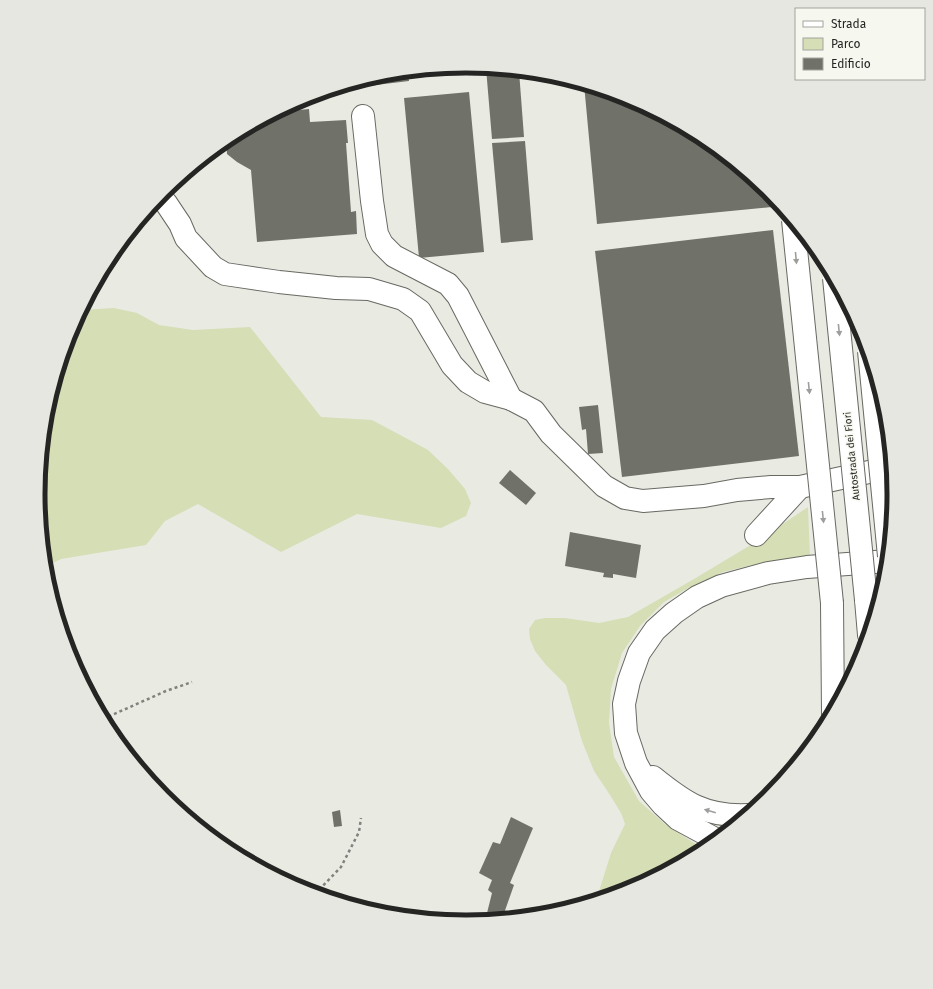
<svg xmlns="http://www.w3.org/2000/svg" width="933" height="989" font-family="'Fira Sans',sans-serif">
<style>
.green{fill:#d5deb5}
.building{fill:#70726a}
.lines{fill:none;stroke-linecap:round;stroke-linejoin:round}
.minor-casing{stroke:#676962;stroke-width:24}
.highway-casing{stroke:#676962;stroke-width:24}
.path{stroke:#81827d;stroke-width:2.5;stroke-dasharray:3 3;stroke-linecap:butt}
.minor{stroke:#fff;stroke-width:22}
.highway{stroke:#fff;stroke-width:22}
.highway-bridge-casing{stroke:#676962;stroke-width:24;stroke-linecap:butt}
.highway-bridge{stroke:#fff;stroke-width:22}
.oneway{fill:#9d9d9c}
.labels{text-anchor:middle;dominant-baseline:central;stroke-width:3;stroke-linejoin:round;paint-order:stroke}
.street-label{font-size:10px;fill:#252623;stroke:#f6f8f0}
.rim{fill:none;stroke:#252623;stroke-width:5}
</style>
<rect width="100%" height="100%" fill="#e9ebe3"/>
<g class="green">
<path d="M 114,308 L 137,313 L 159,325 L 193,330 L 250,327 L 321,417 L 372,420 L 417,444 L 428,450 L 448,469 L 465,489 L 471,503 L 466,516 L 441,528 L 357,514 L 281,552 L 198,504 L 165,521 L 146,545 L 61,559 L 45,567 L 38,494 L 46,411 L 71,330 L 81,310 Z"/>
<path d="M 808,507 L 810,557 L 761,563 L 723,572 L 690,587 L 664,602 L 640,626 L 622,653 L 611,689 L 609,723 L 614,757 L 639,801 L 666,825 L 694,843 L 706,849 L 630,890 L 596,901 L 611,853 L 625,824 L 621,813 L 610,795 L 594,771 L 582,741 L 566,685 L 546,665 L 535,651 L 530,639 L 529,629 L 535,620 L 545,618 L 565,618 L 599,623 L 628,617 L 694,579 L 759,540 Z"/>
</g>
<g class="building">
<path d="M 486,68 L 519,71 L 524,137 L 492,139 Z"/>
<path d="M 408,72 L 409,81 L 335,90 L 383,74 Z"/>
<path d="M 584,84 L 631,99 L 705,138 L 770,192 L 772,207 L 597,224 Z"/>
<path d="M 469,92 L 484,252 L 419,258 L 404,98 Z"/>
<path d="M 309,109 L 310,122 L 346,120 L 348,143 L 346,143 L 351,212 L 356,211 L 357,234 L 257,242 L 251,170 L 237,162 L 227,154 L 226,140 L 277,112 Z"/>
<path d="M 525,141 L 533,240 L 501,243 L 492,143 Z"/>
<path d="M 773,230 L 799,456 L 622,477 L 595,251 Z"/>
<path d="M 598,405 L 603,453 L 588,454 L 586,429 L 582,430 L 579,407 Z"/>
<path d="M 510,470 L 536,493 L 526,505 L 499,483 Z"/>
<path d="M 570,532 L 641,545 L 636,578 L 613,574 L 613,578 L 603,577 L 604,573 L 565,566 Z"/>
<path d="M 340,810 L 342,826 L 334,827 L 332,812 Z"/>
<path d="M 511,817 L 533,828 L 510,883 L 514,885 L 502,919 L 500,920 L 487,913 L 492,893 L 488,890 L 492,880 L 479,873 L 493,842 L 500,844 Z"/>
</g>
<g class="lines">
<defs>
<g id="minor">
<path d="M 363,116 L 372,201 L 377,234 L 382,244 L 394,256 L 448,284 L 458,296 L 511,399"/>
<path d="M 166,203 L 180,224 L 186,238 L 213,267 L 225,274 L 279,282 L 336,288 L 369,289 L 403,299 L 420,311 L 452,365 L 468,382 L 485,392 L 511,399 L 534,411 L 551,434 L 604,486 L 625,498 L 643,501 L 704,496 L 737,490 L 771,487 L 800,487 L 892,467"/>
<path d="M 756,535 L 800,487"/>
</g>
<g id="highway">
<path d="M 866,600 L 869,635"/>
<path d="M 832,603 L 833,713"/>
<path d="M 653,777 C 685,803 705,817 748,815"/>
<path d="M 717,840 L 678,819 L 663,805 L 651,791 L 636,763 L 626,733 L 624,704 L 629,681 L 639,653 L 655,630 L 674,613 L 697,597 L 721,586 L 768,573 L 807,567 L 888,561"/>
</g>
</defs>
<use href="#minor" class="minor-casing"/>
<use href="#highway" class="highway-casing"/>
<g class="path">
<path d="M 103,719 L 166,691 L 192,682"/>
<path d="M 315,894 L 341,867 L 359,832 L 361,818"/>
</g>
<use href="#minor" class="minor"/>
<use href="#highway" class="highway"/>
<defs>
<g id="highway-bridge">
<path d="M 793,220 L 832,603"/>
<path d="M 834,278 L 866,600"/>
<path d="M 869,351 L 889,556"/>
</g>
</defs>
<use href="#highway-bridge" class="highway-bridge-casing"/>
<use href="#highway-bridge" class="highway-bridge"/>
</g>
<defs><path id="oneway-solid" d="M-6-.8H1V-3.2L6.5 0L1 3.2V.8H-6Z"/></defs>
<g class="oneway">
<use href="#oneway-solid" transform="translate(796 258) rotate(85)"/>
<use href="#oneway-solid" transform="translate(839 330) rotate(84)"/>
<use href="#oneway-solid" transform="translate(809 388) rotate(84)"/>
<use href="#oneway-solid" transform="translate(823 517) rotate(84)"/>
<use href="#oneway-solid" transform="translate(710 811) rotate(-164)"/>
</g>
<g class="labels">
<g class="street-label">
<text transform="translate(852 456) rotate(-96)">Autostrada dei Fiori</text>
</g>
</g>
<path d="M0 0H933V989H0ZM45 494a421 421 0 1 1 842 0a421 421 0 1 1-842 0Z" fill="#e5e7e0" fill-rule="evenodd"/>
<path class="rim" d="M45 494a421 421 0 1 1 842 0a421 421 0 1 1-842 0Z"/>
<rect x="795" y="8" width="130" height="72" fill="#f6f8f0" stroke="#a2a49e"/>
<rect x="803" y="21" width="20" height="6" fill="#ffffff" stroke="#a2a49e"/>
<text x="831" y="28" font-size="12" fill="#252623">Strada</text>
<rect x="803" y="38" width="20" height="12" fill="#d5deb5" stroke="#a2a49e"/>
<text x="831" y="48" font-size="12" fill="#252623">Parco</text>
<rect x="803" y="58" width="20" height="12" fill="#70726a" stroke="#a2a49e"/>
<text x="831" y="68" font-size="12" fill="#252623">Edificio</text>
</svg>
